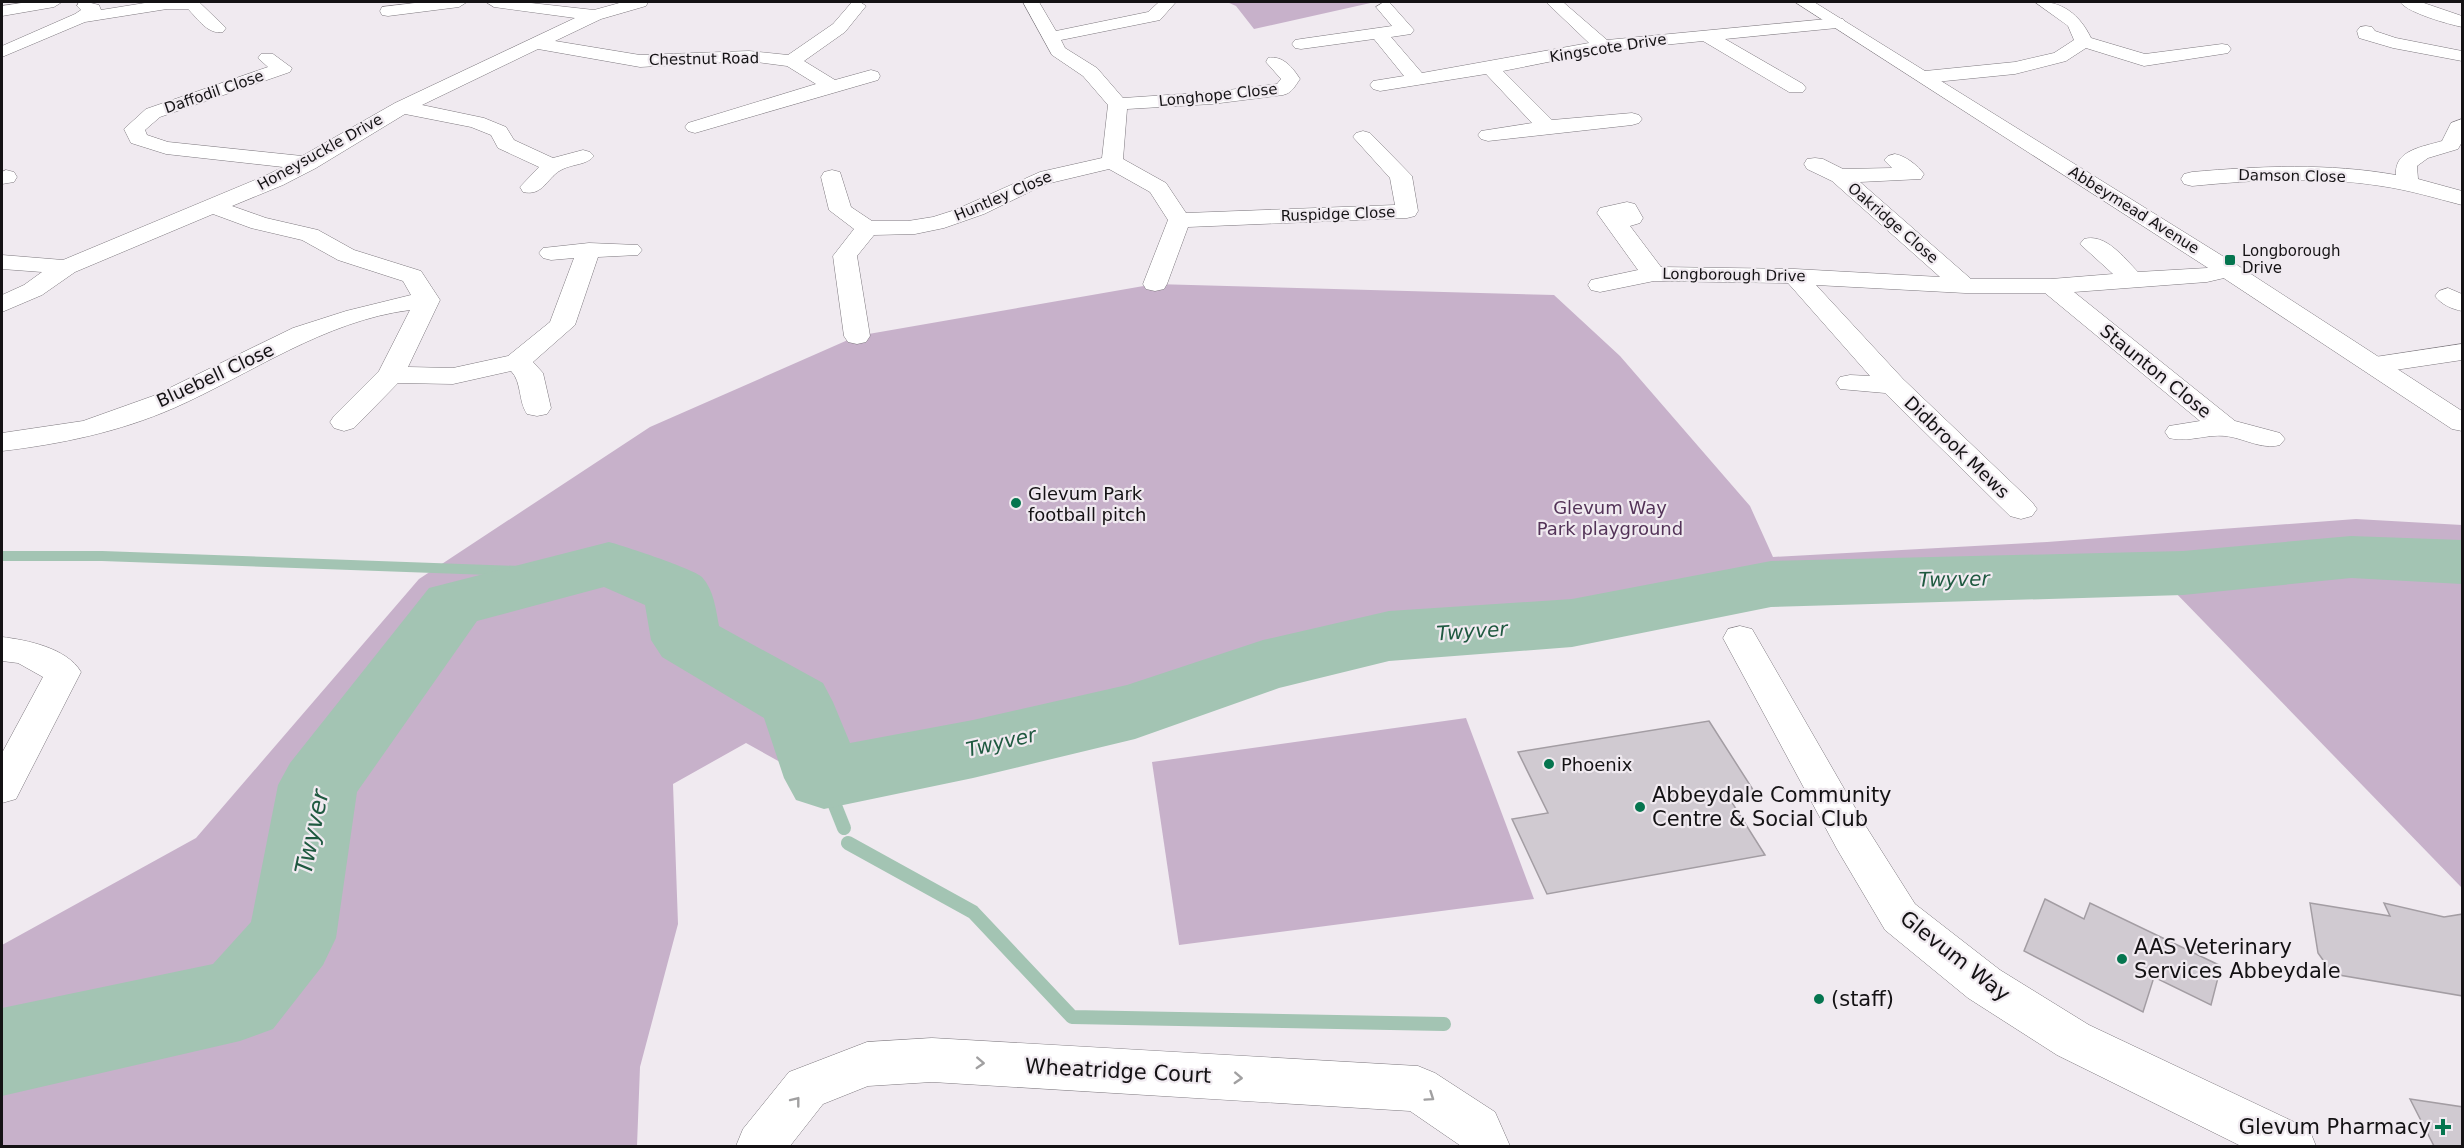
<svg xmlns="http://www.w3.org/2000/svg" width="2464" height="1148" font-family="'DejaVu Sans',sans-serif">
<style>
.green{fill:#c7b1ca}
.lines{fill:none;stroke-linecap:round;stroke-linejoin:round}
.stream-far1{stroke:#a3c4b3;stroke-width:10}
.stream{stroke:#a3c4b3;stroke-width:14}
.river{fill:#a3c4b3;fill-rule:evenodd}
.building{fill:#d0cad1;stroke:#a39da3;stroke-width:1.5}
.street-casing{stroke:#7d787e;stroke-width:1}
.secondary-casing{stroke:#7d787e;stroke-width:1}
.street{fill:#fff;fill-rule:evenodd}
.secondary{fill:#fff;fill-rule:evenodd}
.oneway{stroke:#a1a0a1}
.poi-dot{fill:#05754f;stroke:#f0eaf0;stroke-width:2}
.labels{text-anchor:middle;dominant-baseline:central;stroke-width:4.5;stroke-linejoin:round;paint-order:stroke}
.far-street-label{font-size:15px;fill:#141214;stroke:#f0eaf0}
.far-poi-label{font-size:15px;fill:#141214;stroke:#f0eaf0;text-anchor:start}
.street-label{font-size:18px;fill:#141214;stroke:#f0eaf0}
.poi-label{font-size:18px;fill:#141214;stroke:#f0eaf0;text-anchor:start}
.park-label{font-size:18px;fill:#533358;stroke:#f0eaf0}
.water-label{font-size:20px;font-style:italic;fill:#1f5940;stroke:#f0eaf0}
.near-poi-label{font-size:21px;fill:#141214;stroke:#f0eaf0;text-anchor:start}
.near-street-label{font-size:21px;fill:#141214;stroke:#f0eaf0}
.near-water-label{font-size:24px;font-style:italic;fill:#1f5940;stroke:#f0eaf0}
</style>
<rect width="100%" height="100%" fill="#f0eaf0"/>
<g class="green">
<path d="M 1227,2 L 1375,2 L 1254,29 L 1236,6 Z"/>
<path d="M 1155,284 L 1554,295 L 1620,356 L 1750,506 L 1773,557 L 2047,542 L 2356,519 L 2462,525 L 2462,562 L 2351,557 L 2183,573 L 1771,584 L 1572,623 L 1389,636 L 1263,666 L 1135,711 L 973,749 L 832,791 L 746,743 L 673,784 L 678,924 L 640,1067 L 637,1146 L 2,1146 L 2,945 L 196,838 L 419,579 L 650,427 L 857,336 Z"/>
<path d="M 2359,567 L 2462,572 L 2462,888 L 2171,588 Z"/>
<path d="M 1466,718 L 1534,899 L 1179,945 L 1152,762 Z"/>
</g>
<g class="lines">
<path class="stream-far1" d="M 2,556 L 102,556 L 520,571 L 609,564"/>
<g class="stream">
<path d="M 824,778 L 844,828"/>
<path d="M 848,843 L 973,912 L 1072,1017 L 1444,1024"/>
</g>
<path class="river" d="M 2351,536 L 2462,540 L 2462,584 L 2351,578 L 2183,595 L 1771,607 L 1572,647 L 1389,661 L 1279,688 L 1135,739 L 973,778 L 824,809 L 796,800 L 784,778 L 764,718 L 662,657 L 651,640 L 645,605 L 604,587 L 477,621 L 357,792 L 336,938 L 323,965 L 273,1029 L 240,1041 L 2,1096 L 2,1008 L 213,964 L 251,922 L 278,785 L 290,763 L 429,588 L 609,542 C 624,546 694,569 702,577 C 714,590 716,610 719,626 L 823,683 L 833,702 L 850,743 L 973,720 L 1127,685 L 1263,640 L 1389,611 L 1572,599 L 1771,561 L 2183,551 Z"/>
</g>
<g class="building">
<path d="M 1709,721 L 1757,796 L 1731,801 L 1765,855 L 1547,894 L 1512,819 L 1548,813 L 1518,752 Z"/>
<path d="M 2045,899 L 2084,919 L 2090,903 L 2221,966 L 2211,1005 L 2154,977 L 2143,1012 L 2024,951 Z"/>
<path d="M 2310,903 L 2390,916 L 2384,903 L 2444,917 L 2463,914 L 2463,996 L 2333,974 L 2318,953 Z"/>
<path d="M 2410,1099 L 2463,1107 L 2463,1146 L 2434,1146 Z"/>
</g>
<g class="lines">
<defs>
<g id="street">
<path d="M 28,2 L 62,2 L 54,7 L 2,16 L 2,6 Z"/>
<path d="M 79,2 L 87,2 L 99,5 L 101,10 L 151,2 L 199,2 L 226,28 L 223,32 C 208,35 198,19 188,9 L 167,9 L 85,22 L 2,57 L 2,46 L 75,14 L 81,10 L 77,6 Z"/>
<path d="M 423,2 L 467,2 L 459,7 L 388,16 L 382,15 L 380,11 L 382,7 Z"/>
<path d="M 486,2 L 522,2 L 594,10 L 623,2 L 648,2 L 646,6 L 601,19 L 555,41 L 640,55 L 749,51 L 788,55 L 833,24 L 852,2 L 860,2 L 866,6 L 845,32 L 804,61 L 835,80 L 871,70 L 878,72 L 880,76 L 878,80 L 695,133 L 688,131 L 685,127 L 688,123 L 816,84 L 787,66 L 749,61 L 640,67 L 538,49 L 422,105 L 484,118 L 506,127 L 514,140 L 553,158 L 583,150 L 590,152 L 594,156 C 587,165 573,164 563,169 C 547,176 544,197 523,192 L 520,187 L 539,167 L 498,148 L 491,135 L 471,127 L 405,114 L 316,168 L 283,185 L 232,206 L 266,218 L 318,230 L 354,250 L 421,271 L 440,300 L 408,367 L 453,368 L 508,356 L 550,322 L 574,258 L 551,260 L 543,258 L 539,253 L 543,248 L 589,243 L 638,245 L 642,250 L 638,255 L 598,257 L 575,325 L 533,362 L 543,373 L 551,408 L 547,414 L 537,416 L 527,414 C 518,401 522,382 511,371 L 453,384 L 398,383 L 354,428 L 344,431 L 334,428 L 330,422 L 334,416 L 379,371 L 410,310 C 324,321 251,374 174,408 C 119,432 61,444 2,451 L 2,433 L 83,421 L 153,396 L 293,328 L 346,311 L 411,295 L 403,281 L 338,260 L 302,240 L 251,228 L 213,214 L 75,272 L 42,295 L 2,312 L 2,295 L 24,285 L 42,272 L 2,269 L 2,255 L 63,260 L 267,175 L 283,167 L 166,154 L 131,143 L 124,129 L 146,109 L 268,67 L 258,58 L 261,54 L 273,54 L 292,68 L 290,72 L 160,117 L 145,130 L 147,135 L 168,142 L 302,156 L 395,103 L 575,18 L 494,7 Z"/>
<path d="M 1023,2 L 1039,2 L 1056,31 L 1148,12 L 1159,2 L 1176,2 L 1160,20 L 1061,40 L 1065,48 L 1097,68 L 1123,98 L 1212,92 L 1277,84 L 1281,79 L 1266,62 L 1268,58 C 1283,55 1293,68 1300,79 C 1295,86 1292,93 1283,95 L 1212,104 L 1127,109 L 1123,159 L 1166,183 L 1186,213 L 1395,205 L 1390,178 L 1353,137 L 1356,133 L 1363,131 L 1370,133 L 1412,176 L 1418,211 L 1415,216 L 1407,218 L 1188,227 L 1167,284 L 1164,289 L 1155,291 L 1146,289 L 1143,284 L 1168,220 L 1150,192 L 1109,169 L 1046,184 L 984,214 L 944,228 L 915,234 L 874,235 L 857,256 L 870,336 L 866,342 L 857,344 L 848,342 L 844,336 L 833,256 L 854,229 L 829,210 L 821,177 L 824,172 L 832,170 L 840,172 L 851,207 L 872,221 L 908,221 L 933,217 L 955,210 L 1040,172 L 1102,158 L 1108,105 L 1083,76 L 1052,55 Z"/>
<path d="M 1384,2 L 1390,3 L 1414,30 L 1411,34 L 1391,37 L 1422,73 L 1589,43 L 1546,2 L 1563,2 L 1607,40 L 1837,18 L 1843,19 L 1846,23 L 1843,27 L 1837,28 L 1725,39 L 1803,84 L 1806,88 L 1803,92 L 1789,92 L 1703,41 L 1603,51 L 1503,71 L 1552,120 L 1632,113 L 1639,115 L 1642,119 L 1639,123 L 1632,125 L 1488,141 L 1481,139 L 1478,135 L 1481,131 L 1532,123 L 1486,74 L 1380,91 L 1373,89 L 1370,85 L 1373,81 L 1404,76 L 1374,39 L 1301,49 L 1295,48 L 1292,44 L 1295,40 L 1301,39 L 1392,26 L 1376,7 Z"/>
<path d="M 2035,2 C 2062,0 2080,15 2091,38 L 2145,54 L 2222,44 L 2228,45 L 2231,49 L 2228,53 L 2222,54 L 2144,66 L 2086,48 L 2066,61 L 2015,74 L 1925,83 L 1918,81 L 1916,77 L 1918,73 L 1925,71 L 2015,62 L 2054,53 L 2074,40 L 2068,26 Z"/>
<path d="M 2400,2 L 2421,2 L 2462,16 L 2462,27 C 2448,24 2408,13 2400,2 Z"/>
<path d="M 2366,26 L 2372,27 L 2375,31 L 2396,38 L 2462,51 L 2462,61 L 2393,48 L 2359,38 L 2357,31 L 2360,27 Z"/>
<path d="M 2462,119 L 2462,142 L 2458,149 L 2428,158 L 2417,166 L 2418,179 L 2462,191 L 2462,205 C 2435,198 2409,190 2381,186 C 2318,176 2255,180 2192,186 L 2184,184 L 2181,179 L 2184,174 L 2192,172 C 2260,166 2329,163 2396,175 C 2394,150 2422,147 2442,141 L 2451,123 Z"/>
<path d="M 1895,154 C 1906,156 1917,165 1924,174 L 1921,179 L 1860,182 L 1971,279 L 2051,279 L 2113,274 L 2080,244 L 2084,239 C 2106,233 2124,258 2138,272 L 2207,268 L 2228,263 L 2237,265 L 2240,270 L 2237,275 L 2207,282 L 2074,292 L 2235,421 L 2280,433 L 2285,439 L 2280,445 C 2261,450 2244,438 2225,436 C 2206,434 2188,443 2169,438 L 2165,432 L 2169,426 L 2200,421 L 2045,293 L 1965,293 L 1816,285 L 1903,379 L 2032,502 L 2037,509 L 2032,516 L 2021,519 L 2010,516 L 1885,393 L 1840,389 L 1836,383 L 1840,377 L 1850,375 L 1870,376 L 1788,283 L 1654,281 L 1600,292 L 1591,290 L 1588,285 L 1591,280 L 1638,270 L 1597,213 L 1600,208 L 1627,202 L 1635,204 L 1643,218 L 1640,223 L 1630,226 L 1661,267 L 1795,269 L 1940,277 L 1832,181 L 1807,169 L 1804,164 L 1807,159 L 1815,158 L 1823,159 L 1843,169 L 1892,168 L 1884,160 L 1888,156 Z"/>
<path d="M 6,170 L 14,172 L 17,177 L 14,182 L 2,184 L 2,172 Z"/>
<path d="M 2448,288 L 2462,294 L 2462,311 C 2452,309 2442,305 2435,296 L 2439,291 Z"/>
<path d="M 2462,344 L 2462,360 L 2375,373 L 2365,371 L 2361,365 L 2365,359 L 2375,357 Z"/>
<path d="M 1740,626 L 1752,629 L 1865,825 L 1915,904 L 2000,970 L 2089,1025 L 2309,1129 L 2316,1146 L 2241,1146 L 2057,1055 L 1968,998 L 1885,930 L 1837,849 L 1723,638 L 1728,629 Z"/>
<path d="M 2,637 C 27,640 67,648 81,672 L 16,799 L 2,803 L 2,753 L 43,677 L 18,663 L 2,661 Z"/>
<path d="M 932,1038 L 1418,1066 L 1435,1073 L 1495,1112 L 1510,1146 L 1461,1146 L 1410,1111 L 932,1082 L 868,1086 L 823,1104 L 790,1146 L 736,1146 L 743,1129 L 789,1072 L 867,1042 Z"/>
</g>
<path id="secondary" d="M 1795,2 L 1814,2 L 2237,265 L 2462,411 L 2462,431 L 2452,429 L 2219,275 Z"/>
</defs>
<use href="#street" class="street-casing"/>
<use href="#secondary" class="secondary-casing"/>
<use href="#street" class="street"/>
<use href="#secondary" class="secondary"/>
</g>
<defs><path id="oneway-chevron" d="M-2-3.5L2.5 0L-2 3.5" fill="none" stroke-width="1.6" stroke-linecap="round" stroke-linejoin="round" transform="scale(1.5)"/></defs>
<g class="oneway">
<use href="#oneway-chevron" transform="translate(980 1063) rotate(3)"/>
<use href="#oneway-chevron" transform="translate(1238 1078) rotate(3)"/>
<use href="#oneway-chevron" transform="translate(1430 1097) rotate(34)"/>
<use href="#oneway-chevron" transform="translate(796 1101) rotate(-52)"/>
</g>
<g class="poi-dot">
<rect x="2224" y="254" width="12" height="12" rx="3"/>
<circle cx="1016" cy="503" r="6"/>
<circle cx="1549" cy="764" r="6"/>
<circle cx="1640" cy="807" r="6"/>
<circle cx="2122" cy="959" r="6"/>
<circle cx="1819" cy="999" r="6"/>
<path d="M2440 1118h6v6h6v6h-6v6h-6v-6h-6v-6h6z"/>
</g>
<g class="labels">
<g class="far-street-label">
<text transform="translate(1608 48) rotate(-9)">Kingscote Drive</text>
<text transform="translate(704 59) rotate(-1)">Chestnut Road</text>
<text transform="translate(214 92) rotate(-19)">Daffodil Close</text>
<text transform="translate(1218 95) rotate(-6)">Longhope Close</text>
<text transform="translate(320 152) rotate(-29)">Honeysuckle Drive</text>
<text transform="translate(2292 176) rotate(1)">Damson Close</text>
<text transform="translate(1003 196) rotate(-23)">Huntley Close</text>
<text transform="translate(2134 210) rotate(32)">Abbeymead Avenue</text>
<text transform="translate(1338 214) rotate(-2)">Ruspidge Close</text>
<text transform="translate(1893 223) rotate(41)">Oakridge Close</text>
<text transform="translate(1734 275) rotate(1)">Longborough Drive</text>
</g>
<g class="far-poi-label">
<text x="2242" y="251">Longborough<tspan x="2242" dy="17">Drive</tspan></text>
</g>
<g class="street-label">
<text transform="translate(2156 371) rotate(39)">Staunton Close</text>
<text transform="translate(215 375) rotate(-25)">Bluebell Close</text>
<text transform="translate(1957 447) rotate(44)">Didbrook Mews</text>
</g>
<g class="poi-label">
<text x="1028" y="493">Glevum Park<tspan x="1028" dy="21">football pitch</tspan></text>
<text x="1561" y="764">Phoenix</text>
</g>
<g class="park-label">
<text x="1610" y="507">Glevum Way<tspan x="1610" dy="21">Park playground</tspan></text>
</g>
<g class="water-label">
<text transform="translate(1954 579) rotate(-1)">Twyver</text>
<text transform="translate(1472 631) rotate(-4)">Twyver</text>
<text transform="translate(1001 742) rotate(-13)">Twyver</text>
</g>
<g class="near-poi-label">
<text x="1652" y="795">Abbeydale Community<tspan x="1652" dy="24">Centre &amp; Social Club</tspan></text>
<text x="2134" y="947">AAS Veterinary<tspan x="2134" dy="24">Services Abbeydale</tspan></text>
<text x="1831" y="999">(staff)</text>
<text x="2431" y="1127" text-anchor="end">Glevum Pharmacy</text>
</g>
<g class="near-street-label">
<text transform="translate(1955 956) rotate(38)">Glevum Way</text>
<text transform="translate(1118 1071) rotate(3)">Wheatridge Court</text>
</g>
<g class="near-water-label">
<text transform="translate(312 832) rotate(-78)">Twyver</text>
</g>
</g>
<rect width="2464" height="1148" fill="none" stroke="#141214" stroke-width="6"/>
</svg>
